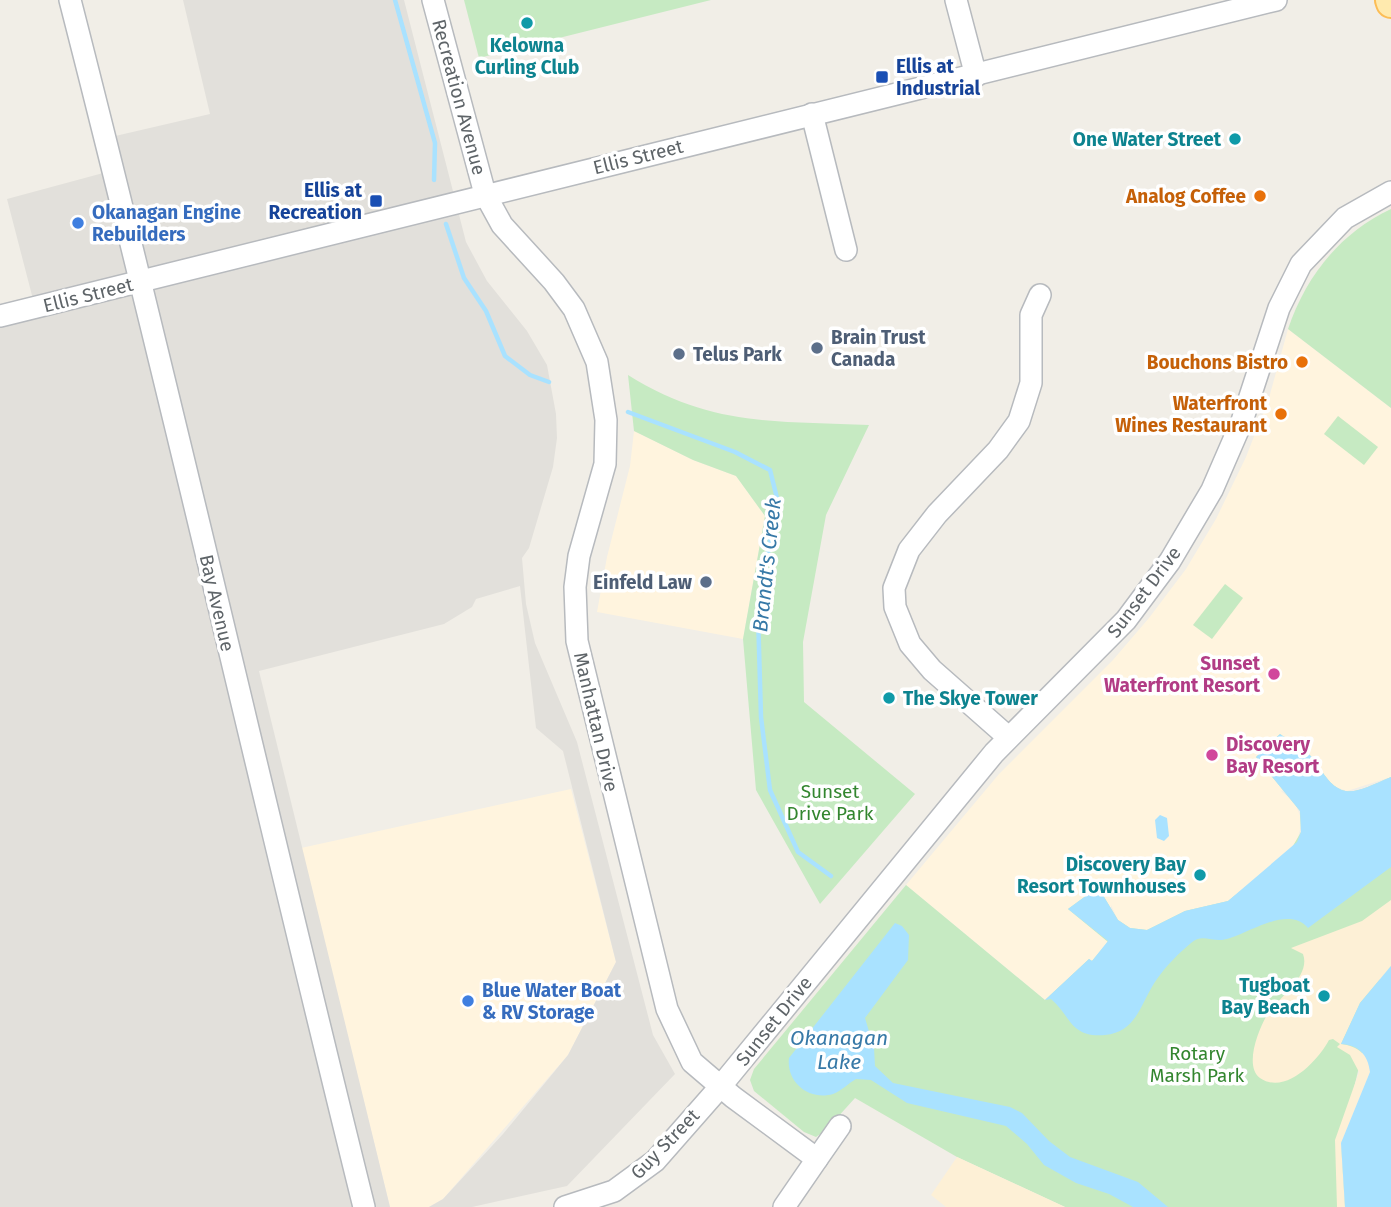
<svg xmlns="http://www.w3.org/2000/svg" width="1391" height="1207" font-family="'Fira Sans',sans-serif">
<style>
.commercial{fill:#fff4de}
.industrial{fill:#e2e0db}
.green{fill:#c6eac2}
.sand{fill:#fdf0d6}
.water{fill:#a9e2ff}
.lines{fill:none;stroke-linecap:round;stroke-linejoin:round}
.stream{stroke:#a9e2ff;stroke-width:4.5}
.minor-casing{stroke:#b7babe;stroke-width:24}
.major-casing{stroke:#fcbd56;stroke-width:32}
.minor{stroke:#fff;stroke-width:21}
.major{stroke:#ffeaae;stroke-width:28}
.culture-dot{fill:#0f9aa8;stroke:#fff;stroke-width:2.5}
.transit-dot{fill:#1a4fb4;stroke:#fff;stroke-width:2.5}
.food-dot{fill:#e8710a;stroke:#fff;stroke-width:2.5}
.shop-dot{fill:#3f7fe0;stroke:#fff;stroke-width:2.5}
.service-dot{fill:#5c6f8a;stroke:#fff;stroke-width:2.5}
.hotel-dot{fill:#d1479c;stroke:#fff;stroke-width:2.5}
.labels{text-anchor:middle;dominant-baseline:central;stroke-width:7;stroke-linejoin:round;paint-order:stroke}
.culture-label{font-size:19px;font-weight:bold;fill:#0d838f;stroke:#fff;text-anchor:end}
.transit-label{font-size:19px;font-weight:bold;fill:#164399;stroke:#fff;text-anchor:start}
.street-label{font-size:19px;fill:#5e6468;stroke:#fff}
.food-label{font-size:19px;font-weight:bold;fill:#c56008;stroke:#fff;text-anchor:end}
.shop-label{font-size:19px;font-weight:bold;fill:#366cbe;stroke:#fff;text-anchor:start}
.service-label{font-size:19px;font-weight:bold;fill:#4e5e75;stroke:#fff;text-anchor:start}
.hotel-label{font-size:19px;font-weight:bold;fill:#b23c85;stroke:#fff;text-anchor:end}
.park-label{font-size:19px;fill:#33862f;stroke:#fff}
.water-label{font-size:21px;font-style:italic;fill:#3779a7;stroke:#fff}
</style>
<rect width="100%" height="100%" fill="#f1eee7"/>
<g class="commercial">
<path d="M 1288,329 L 1391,408 L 1391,777 L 1347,791 L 1333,786 L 1321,773 L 1281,791 L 1295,803 L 1302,821 L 1297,842 L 1290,851 L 1228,901 L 1185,911 L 1156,928 L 1141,931 L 1130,928 L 1118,920 L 1111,905 L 1108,941 L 1092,961 L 1089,959 L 1045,1000 L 906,885 L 999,774 L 1113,660 L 1149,618 L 1186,569 L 1216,519 L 1246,457 L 1269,398 Z"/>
<path d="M 634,431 L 693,460 L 736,476 L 765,516 L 743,639 L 597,612 L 607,557 L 630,466 Z"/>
<path d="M 571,789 L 616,962 L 568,1055 L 443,1199 L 429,1207 L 390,1207 L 301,848 Z"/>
</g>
<path class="industrial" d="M 183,0 L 404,0 L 466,242 L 487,281 L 527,331 L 547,365 L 556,414 L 557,438 L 553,467 L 529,548 L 522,558 L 526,604 L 535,643 L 577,742 L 653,1035 L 675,1074 L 567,1186 L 472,1207 L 429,1207 L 443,1199 L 503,1134 L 568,1055 L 616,962 L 563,751 L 536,728 L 520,586 L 476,599 L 472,607 L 444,624 L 259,671 L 390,1207 L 0,1207 L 0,316 L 35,307 L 7,199 L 118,169 L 111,137 L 210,114 Z"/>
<g class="green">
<path d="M 464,0 L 711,0 L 479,58 Z"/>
<path d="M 1391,209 L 1391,408 L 1288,329 C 1306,276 1340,233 1391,209 Z"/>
<path d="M 628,375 C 711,427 777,421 869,425 L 826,515 L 803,642 L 804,702 L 915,794 L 820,904 L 756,790 L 743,639 L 765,516 L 736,476 L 693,460 L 634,431 Z"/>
<path d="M 1338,416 L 1378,447 L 1364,465 L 1324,434 Z"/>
<path d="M 1225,584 L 1243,598 L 1212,639 L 1193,625 Z"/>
<path d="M 1280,734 C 1291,742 1312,753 1318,765 C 1341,804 1355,792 1391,777 L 1391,966 L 1380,978 L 1341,1143 L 1345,1207 L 1065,1207 L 957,1157 L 855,1098 L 826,1130 L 816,1137 L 804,1132 L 754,1091 L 750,1080 L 754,1069 L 906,885 L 1045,1000 L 1089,959 L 1092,961 L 1108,942 L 1068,909 L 1098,887 L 1118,920 L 1130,928 L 1147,930 L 1185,911 L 1228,901 L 1290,851 L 1301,832 L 1300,811 L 1256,757 Z"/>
</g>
<g class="sand">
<path d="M 1391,900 L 1391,966 L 1360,1003 L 1341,1044 C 1357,1046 1369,1054 1370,1072 L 1341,1143 L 1345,1207 L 1337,1207 L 1335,1140 L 1359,1072 L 1350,1055 L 1337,1047 L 1340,1044 L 1333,1039 L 1329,1040 C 1319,1059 1286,1096 1260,1078 C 1243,1066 1260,1025 1269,1012 C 1280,997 1311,976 1303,954 L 1291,948 L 1362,921 Z"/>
<path d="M 957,1157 L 1065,1207 L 946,1207 L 931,1195 Z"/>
</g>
<g class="water">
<path d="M 1280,734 C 1291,742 1312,753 1318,765 C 1341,804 1355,792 1391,777 L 1391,867 L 1308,928 C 1287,903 1243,938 1222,940 C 1210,941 1201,934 1191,943 C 1179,953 1166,966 1157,979 C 1141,1001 1138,1032 1105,1035 C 1070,1038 1071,1016 1051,999 L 1045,1000 L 1089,959 L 1092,961 L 1108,941 L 1068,909 L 1098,887 L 1118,920 L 1130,928 L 1147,930 L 1185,911 L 1228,901 L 1297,842 L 1301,832 L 1300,811 L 1256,757 Z"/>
<path d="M 1160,815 L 1167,818 L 1169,836 L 1164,841 L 1157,838 L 1155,820 Z"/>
<path d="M 895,923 L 902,926 L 909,935 L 908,960 L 865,1018 L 874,1048 L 875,1066 L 893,1083 L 1010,1107 L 1022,1113 L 1049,1141 L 1070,1157 L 1138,1182 L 1168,1207 L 1133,1207 L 1109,1194 L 1076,1183 L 1044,1165 L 1027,1144 L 1006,1126 L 907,1103 L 871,1080 L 856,1079 C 849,1083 841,1091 833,1094 C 809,1101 786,1082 789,1058 Z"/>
<path d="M 1391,966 L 1391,1207 L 1345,1207 L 1341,1143 L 1370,1072 C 1368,1054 1358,1045 1341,1044 L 1360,1003 Z"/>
</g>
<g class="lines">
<g class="stream">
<path d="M 395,0 L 435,143 L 434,180"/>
<path d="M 446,224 L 464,278 L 486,311 L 505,356 L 530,375 L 549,382"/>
<path d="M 628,412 L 735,452 L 770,470 L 777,498 L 758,614 L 761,717 L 770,790 L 798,852 L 831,876"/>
</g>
<defs>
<g id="minor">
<path d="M 70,0 C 173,401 264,805 364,1207"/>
<path d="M 433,0 L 485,194 L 502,225 L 554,282 L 574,309 L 597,362 L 606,420 L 605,464 L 579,556 L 575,587 L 577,641 L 667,1009 L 692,1062 L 733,1097 L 817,1159 L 784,1207"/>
<path d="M 956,0 L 976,76"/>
<path d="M 812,114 L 846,250"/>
<path d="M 0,316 L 1276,0"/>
<path d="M 1008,737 L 932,670 L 910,644 L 895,607 L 894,588 L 909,550 L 937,514 L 998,450 L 1019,421 L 1031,383 L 1031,315 L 1040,295"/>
<path d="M 817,1159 L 840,1126"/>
<path d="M 565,1207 L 614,1191 L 655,1161 L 720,1087 L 994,753 L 1126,620 L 1170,561 L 1212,490 L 1242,421 L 1279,308 L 1301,264 L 1345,218 L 1391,192"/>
</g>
<path id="major" d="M 1390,0 L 1391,3"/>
</defs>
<use href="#minor" class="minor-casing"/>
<use href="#major" class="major-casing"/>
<use href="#minor" class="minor"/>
<use href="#major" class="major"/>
</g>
<g class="culture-dot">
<circle cx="527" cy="23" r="7"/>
<circle cx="1235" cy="139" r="7"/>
<circle cx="889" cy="698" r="7"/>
<circle cx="1200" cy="875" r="7"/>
<circle cx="1324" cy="996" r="7"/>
</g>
<g class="transit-dot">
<rect x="875" y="70" width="14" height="14" rx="3.5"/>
<rect x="369" y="194" width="14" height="14" rx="3.5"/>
</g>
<g class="food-dot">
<circle cx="1260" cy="196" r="7"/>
<circle cx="1302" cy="362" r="7"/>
<circle cx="1281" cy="414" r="7"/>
</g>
<g class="shop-dot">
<circle cx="78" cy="223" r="7"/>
<circle cx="468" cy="1001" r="7"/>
</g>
<g class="service-dot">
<circle cx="817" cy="348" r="7"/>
<circle cx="679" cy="354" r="7"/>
<circle cx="706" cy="582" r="7"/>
</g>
<g class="hotel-dot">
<circle cx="1274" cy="674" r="7"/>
<circle cx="1212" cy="755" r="7"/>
</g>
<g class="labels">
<g class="culture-label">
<text x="527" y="45" text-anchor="middle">Kelowna<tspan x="527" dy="22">Curling Club</tspan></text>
<text x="1221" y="139">One Water Street</text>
<text x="903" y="698" text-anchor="start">The Skye Tower</text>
<text x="1186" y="864">Discovery Bay<tspan x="1186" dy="22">Resort Townhouses</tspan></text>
<text x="1310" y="985">Tugboat<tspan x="1310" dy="22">Bay Beach</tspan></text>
</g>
<g class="transit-label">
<text x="896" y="66">Ellis at<tspan x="896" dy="22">Industrial</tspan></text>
<text x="362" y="190" text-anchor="end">Ellis at<tspan x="362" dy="22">Recreation</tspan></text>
</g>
<g class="street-label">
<text transform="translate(459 97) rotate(75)">Recreation Avenue</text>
<text transform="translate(638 157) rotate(-14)">Ellis Street</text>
<text transform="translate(88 295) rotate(-14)">Ellis Street</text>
<text transform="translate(1144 592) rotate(-53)">Sunset Drive</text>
<text transform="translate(217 603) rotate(77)">Bay Avenue</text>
<text transform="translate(596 722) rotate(77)">Manhattan Drive</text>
<text transform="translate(774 1021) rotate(-51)">Sunset Drive</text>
<text transform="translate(665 1144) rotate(-46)">Guy Street</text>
</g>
<g class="food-label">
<text x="1246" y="196">Analog Coffee</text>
<text x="1288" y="362">Bouchons Bistro</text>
<text x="1267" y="403">Waterfront<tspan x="1267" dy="22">Wines Restaurant</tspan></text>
</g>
<g class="shop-label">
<text x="92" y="212">Okanagan Engine<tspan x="92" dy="22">Rebuilders</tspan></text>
<text x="482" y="990">Blue Water Boat<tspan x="482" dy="22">&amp; RV Storage</tspan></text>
</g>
<g class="service-label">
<text x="831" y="337">Brain Trust<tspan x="831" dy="22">Canada</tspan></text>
<text x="693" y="354">Telus Park</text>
<text x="692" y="582" text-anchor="end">Einfeld Law</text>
</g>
<g class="hotel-label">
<text x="1260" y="663">Sunset<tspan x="1260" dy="22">Waterfront Resort</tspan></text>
<text x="1226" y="744" text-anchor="start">Discovery<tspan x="1226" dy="22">Bay Resort</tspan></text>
</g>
<g class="park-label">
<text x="830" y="791">Sunset<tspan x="830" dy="22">Drive Park</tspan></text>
<text x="1197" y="1053">Rotary<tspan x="1197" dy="22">Marsh Park</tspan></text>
</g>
<g class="water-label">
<text transform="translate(767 565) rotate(-84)">Brandt's Creek</text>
<text x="839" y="1038">Okanagan<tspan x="839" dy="24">Lake</tspan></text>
</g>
</g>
</svg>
